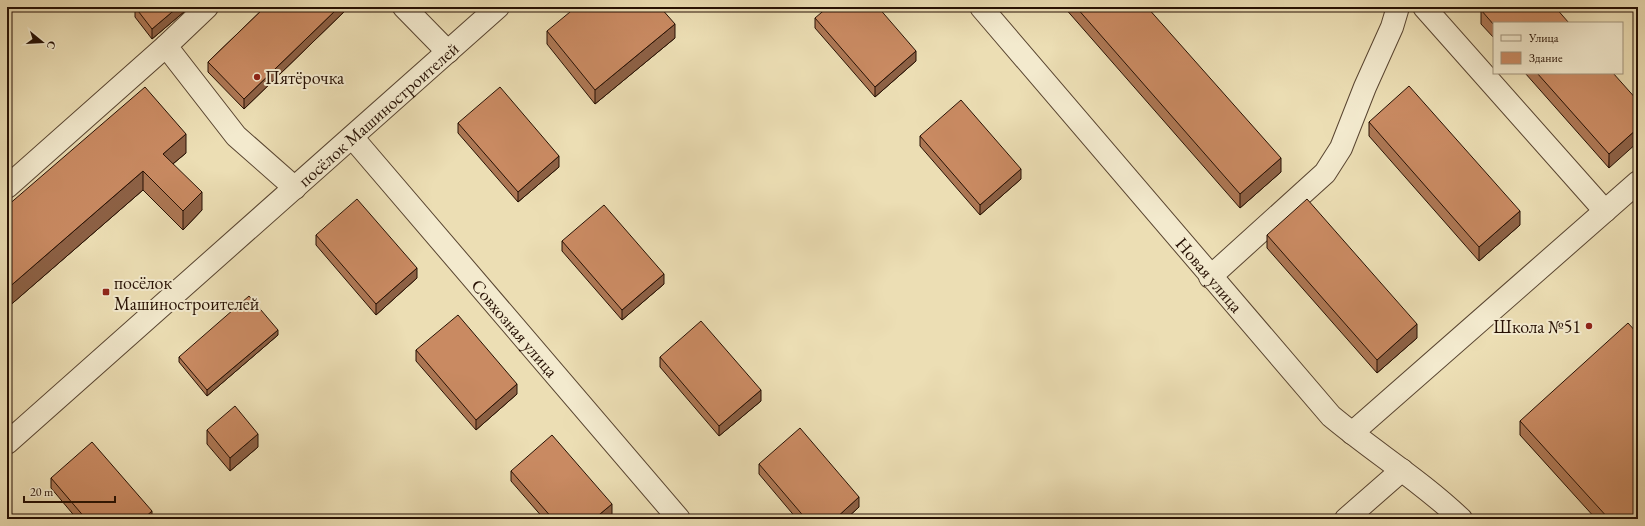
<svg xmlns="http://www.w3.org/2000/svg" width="1645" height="526" font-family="'EB Garamond',serif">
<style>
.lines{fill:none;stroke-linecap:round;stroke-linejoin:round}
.minor-casing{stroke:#584430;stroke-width:24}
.minor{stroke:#f3eace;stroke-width:22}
.wall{fill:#ad7754;stroke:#271104}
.shaded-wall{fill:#8d6145;stroke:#271104}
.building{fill:#c98a62;stroke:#271104}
.poi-dot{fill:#8f2418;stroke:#f3eace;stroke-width:1.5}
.labels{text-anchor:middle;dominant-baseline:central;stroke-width:4;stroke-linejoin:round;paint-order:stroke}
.poi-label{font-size:18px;fill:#271104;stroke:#f3eace;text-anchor:start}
.street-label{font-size:18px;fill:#271104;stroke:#f3eace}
</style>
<rect width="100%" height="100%" fill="#ecdeb4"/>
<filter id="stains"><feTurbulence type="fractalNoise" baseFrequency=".005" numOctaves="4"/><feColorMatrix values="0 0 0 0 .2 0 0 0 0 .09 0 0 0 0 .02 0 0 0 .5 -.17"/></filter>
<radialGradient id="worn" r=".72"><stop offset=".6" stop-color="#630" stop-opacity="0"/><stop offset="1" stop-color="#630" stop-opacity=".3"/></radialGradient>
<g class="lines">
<defs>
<g id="minor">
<path d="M 207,7 L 166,46 L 236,136 L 295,188"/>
<path d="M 404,7 L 448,52"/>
<path id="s1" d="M 981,7 L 1331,416 C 1374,452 1420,480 1461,519"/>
<path d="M 1424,7 L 1605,211"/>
<path id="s2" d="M 352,137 L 679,519"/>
<path d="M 7,187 L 166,46"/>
<path d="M 1210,277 L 1325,173 L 1341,148 L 1365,87 L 1392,27 L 1398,7"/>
<path d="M 1352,433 L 1638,182"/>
<path id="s3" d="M 7,443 L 498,7"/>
<path d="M 1346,519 L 1402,470"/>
</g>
</defs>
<use href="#minor" class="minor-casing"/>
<use href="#minor" class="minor"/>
</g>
<g class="wall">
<path d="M 135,7 L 185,7 L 185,11 L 152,39 L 135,17 Z"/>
<path d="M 265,7 L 349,7 L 244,109 L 208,72 L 208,62 Z"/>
<path d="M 1064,7 L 1147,7 L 1281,172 L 1240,208 Z"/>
<path d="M 1481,10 L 1494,23 L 1494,38 L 1481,24 Z"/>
<path d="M 815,18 L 916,61 L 875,97 L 815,28 Z"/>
<path d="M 547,31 L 675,38 L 595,104 L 547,44 Z"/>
<path d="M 1525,73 L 1613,73 L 1609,168 Z"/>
<path d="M 1369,122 L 1520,225 L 1479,261 L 1369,136 Z"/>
<path d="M 458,123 L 559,167 L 518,202 L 458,133 Z"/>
<path d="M 920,136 L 1021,179 L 980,215 L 920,146 Z"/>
<path d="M 186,153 L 173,164 L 202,210 L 183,230 L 143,190 L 7,308 L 7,206 Z"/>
<path d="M 316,235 L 417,278 L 376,315 L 316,245 Z"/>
<path d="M 1267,235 L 1417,338 L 1377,373 L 1267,248 Z"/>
<path d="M 562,241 L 664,284 L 622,320 L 562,251 Z"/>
<path d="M 278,335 L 207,396 L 179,362 L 179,357 Z"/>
<path d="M 416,350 L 517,394 L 476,430 L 416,361 Z"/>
<path d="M 660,357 L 761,401 L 719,436 L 660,367 Z"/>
<path d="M 1520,421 L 1638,519 L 1596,519 L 1520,435 Z"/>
<path d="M 207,430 L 258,447 L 230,471 L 207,444 Z"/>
<path d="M 759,464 L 859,507 L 846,519 L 797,519 L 759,474 Z"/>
<path d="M 511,471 L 612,514 L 606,519 L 544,519 L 511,481 Z"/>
<path d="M 51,478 L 152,519 L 77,519 L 51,488 Z"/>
</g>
<g class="shaded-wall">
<path d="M 178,7 L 185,7 L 185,11 L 152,39 L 152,29 Z"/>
<path d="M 339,7 L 349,7 L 244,109 L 244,99 Z"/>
<path d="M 675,24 L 675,38 L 595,104 L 595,90 Z"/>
<path d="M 916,51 L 916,61 L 875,97 L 875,87 Z"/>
<path d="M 1638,128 L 1638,142 L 1609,168 L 1609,154 Z"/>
<path d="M 186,134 L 186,153 L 163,172 L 163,154 Z"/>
<path d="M 559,156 L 559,167 L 518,202 L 518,192 Z"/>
<path d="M 1281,158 L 1281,172 L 1240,208 L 1240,194 Z"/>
<path d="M 1021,169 L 1021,179 L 980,215 L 980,205 Z"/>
<path d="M 143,171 L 143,190 L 7,308 L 7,289 Z"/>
<path d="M 202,192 L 202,210 L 183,230 L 183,211 Z"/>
<path d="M 1520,211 L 1520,225 L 1479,261 L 1479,247 Z"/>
<path d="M 417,268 L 417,278 L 376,315 L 376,304 Z"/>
<path d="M 664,274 L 664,284 L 622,320 L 622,310 Z"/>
<path d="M 1417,324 L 1417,338 L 1377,373 L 1377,360 Z"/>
<path d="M 278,330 L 278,335 L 207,396 L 207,390 Z"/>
<path d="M 517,384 L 517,394 L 476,430 L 476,420 Z"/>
<path d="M 761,390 L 761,401 L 719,436 L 719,426 Z"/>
<path d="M 258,434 L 258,447 L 230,471 L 230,458 Z"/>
<path d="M 859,497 L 859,507 L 846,519 L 835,519 Z"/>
<path d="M 612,504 L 612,514 L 606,519 L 594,519 Z"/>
<path d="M 152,511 L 152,519 L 143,519 Z"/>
</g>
<g class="building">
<path d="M 135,7 L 178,7 L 152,29 Z"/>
<path d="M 265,7 L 339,7 L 244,99 L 208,62 Z"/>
<path d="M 576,7 L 660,7 L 675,24 L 595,90 L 547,31 Z"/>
<path d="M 828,7 L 878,7 L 916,51 L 875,87 L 815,18 Z"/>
<path d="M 1076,7 L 1147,7 L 1281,158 L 1240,194 Z"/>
<path d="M 1484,7 L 1555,7 L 1569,23 L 1494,23 L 1494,25 L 1481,10 Z"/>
<path d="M 1537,73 L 1613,73 L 1638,101 L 1638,128 L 1609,154 Z"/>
<path d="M 1409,86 L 1520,211 L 1479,247 L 1369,122 Z"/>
<path d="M 145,87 L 186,134 L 163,154 L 202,192 L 183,211 L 143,171 L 7,289 L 7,206 Z"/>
<path d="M 500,87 L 559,156 L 518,192 L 458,123 Z"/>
<path d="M 961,100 L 1021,169 L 980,205 L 920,136 Z"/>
<path d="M 357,199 L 417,268 L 376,304 L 316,235 Z"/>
<path d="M 1307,199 L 1417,324 L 1377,360 L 1267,235 Z"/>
<path d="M 604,205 L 664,274 L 622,310 L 562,241 Z"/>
<path d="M 249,296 L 278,330 L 207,390 L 179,357 Z"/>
<path d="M 458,315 L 517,384 L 476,420 L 416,350 Z"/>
<path d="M 701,321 L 761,390 L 719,426 L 660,357 Z"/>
<path d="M 1628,323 L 1638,334 L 1638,519 L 1609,519 L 1520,421 Z"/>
<path d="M 235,406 L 258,434 L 230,458 L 207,430 Z"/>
<path d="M 800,428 L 859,497 L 835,519 L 806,519 L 759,464 Z"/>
<path d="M 552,435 L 612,504 L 594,519 L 553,519 L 511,471 Z"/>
<path d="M 92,442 L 152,511 L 143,519 L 86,519 L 51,478 Z"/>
</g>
<g class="poi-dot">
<circle cx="257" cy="77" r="4"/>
<rect x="102" y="288" width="8" height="8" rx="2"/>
<circle cx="1589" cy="326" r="4"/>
</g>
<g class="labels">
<g class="poi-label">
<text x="265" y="77">Пятёрочка</text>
<text x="114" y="282">посёлок<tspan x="114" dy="21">Машиностроителей</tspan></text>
<text x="1581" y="326" text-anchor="end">Школа №51</text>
</g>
<g class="street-label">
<text stroke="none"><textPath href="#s3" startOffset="496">посёлок Машиностроителей</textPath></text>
<text stroke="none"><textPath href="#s1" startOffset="352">Новая улица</textPath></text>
<text stroke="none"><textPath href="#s2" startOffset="251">Совхозная улица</textPath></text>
</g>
</g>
<rect width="1645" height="526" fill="none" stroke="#ecdeb4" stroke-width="24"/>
<rect x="8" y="8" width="1629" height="510" fill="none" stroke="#271104" stroke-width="2"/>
<rect x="12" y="12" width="1621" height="502" fill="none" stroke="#271104"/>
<rect x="1493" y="22" width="130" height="52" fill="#f3eace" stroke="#a1937d"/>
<rect x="1501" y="35" width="20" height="6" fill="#f3eace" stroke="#a1937d"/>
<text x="1529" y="42" font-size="12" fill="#271104">Улица</text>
<rect x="1501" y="52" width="20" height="12" fill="#c98a62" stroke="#a1937d"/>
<text x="1529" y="62" font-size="12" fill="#271104">Здание</text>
<g transform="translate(42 42) rotate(108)" stroke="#f3eace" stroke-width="3" paint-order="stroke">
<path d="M0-3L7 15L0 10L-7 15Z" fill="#271104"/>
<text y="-6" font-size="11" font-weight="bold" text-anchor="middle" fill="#271104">С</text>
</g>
<path d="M24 496v6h91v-6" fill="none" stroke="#271104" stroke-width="2"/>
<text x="30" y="496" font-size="12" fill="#271104" stroke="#f3eace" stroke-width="3" paint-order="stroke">20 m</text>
<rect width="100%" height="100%" filter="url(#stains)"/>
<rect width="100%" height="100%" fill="url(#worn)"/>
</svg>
